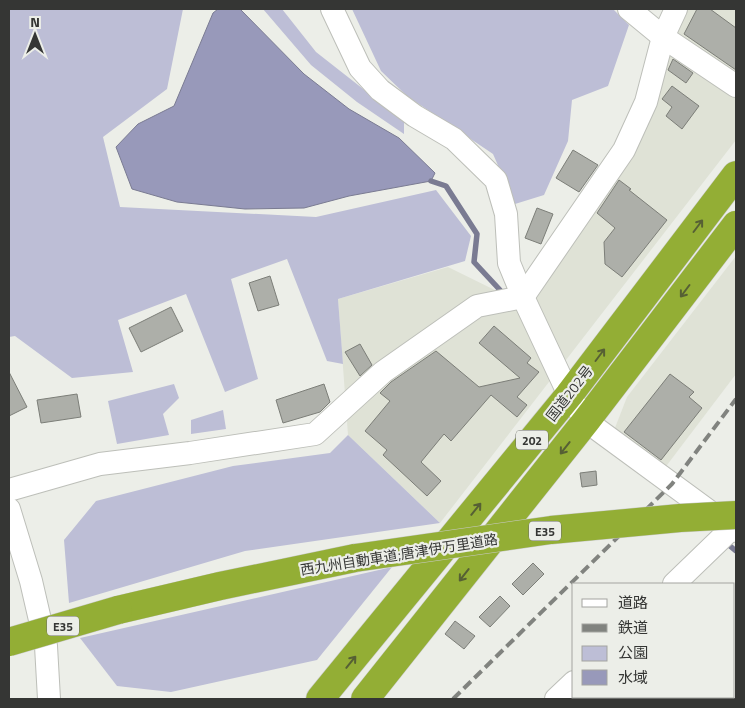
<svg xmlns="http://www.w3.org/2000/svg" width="745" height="708" font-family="'Titillium Web','Noto Sans JP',sans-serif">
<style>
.built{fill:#dfe2d6}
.green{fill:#bdbed6}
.water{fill:#9899ba;stroke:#7a7b92}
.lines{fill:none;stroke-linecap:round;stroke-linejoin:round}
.stream{stroke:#7a7b92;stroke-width:5.5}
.building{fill:#adafa9;stroke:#7c7e78}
.minor-casing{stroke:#bdbfb9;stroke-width:24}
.highway-casing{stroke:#cacbca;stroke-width:29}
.minor{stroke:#fff;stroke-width:22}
.highway{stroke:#93ae35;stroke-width:28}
.rail{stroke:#81837f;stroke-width:4;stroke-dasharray:10 5;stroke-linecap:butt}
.highway-bridge-casing{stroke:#cacbca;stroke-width:29;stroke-linecap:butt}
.highway-bridge{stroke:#93ae35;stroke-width:28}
.oneway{stroke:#566034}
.labels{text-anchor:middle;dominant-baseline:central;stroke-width:4.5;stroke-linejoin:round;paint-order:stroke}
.shield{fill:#eceee8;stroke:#6c6d6a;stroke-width:1}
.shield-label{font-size:12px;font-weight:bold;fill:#353634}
.street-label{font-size:14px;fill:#353634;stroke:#eceee8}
</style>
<rect width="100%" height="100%" fill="#eceee8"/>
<g class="built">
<path d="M 684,9 L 736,9 L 736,140 L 440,523 L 348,435 L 338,299 L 448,267 L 525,305 L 645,127 Z"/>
<path d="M 736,256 L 736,374 L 664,469 L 613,433 L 627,397 Z"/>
</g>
<g class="green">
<path d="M 9,9 L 183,9 L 167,89 L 103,137 L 120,207 L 316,217 L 436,190 L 471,236 L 465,261 L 338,299 L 343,364 L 327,361 L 287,259 L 231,279 L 258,379 L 225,392 L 186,294 L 118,320 L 133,372 L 72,378 L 15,336 L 9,337 Z"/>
<path d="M 263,9 L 282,9 L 316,52 L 404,121 L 404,134 L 357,102 L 311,65 Z"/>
<path d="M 352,9 L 613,9 L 629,25 L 608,86 L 572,100 L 568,141 L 544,195 L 515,204 L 493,154 L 407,96 L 381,71 Z"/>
<path d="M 174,384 L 179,398 L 163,414 L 169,435 L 117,444 L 108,401 Z"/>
<path d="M 223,410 L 226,429 L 191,434 L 191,420 Z"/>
<path d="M 348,435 L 440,523 L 245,551 L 69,603 L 64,540 L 96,501 L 233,466 L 330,453 Z"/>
<path d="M 392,567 L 317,660 L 171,692 L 117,686 L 80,638 Z"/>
</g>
<path class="water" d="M 218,9 L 240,9 L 304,74 L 349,109 L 399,138 L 435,173 L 431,181 L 349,196 L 304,208 L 245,209 L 177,202 L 132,189 L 116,147 L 138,124 L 174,106 L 213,13 Z"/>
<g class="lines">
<g class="stream">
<path d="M 431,181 L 446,186 L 477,234 L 474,262 L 500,290"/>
<path d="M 730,546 L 736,551"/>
</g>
</g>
<g class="building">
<path d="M 697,9 L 710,9 L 736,28 L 736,70 L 684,34 Z"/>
<path d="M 673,59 L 693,73 L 686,83 L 668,70 Z"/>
<path d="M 672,86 L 699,106 L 682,129 L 666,116 L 672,107 L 662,99 Z"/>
<path d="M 573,150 L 598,165 L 579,192 L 556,178 Z"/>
<path d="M 619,180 L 631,189 L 629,190 L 667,220 L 622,277 L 605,264 L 604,242 L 615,228 L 597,213 Z"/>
<path d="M 537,208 L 553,214 L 541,244 L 525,238 Z"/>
<path d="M 270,276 L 279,305 L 258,311 L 249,283 Z"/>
<path d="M 171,307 L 183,331 L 141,352 L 129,328 Z"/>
<path d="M 494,326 L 531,358 L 527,363 L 539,372 L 517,397 L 527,405 L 517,417 L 491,395 L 451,441 L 444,434 L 421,462 L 441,481 L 427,496 L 383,455 L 387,450 L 365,431 L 390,401 L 380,393 L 391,382 L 436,351 L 479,387 L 520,378 L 479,343 Z"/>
<path d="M 360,344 L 372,365 L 360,376 L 345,352 Z"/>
<path d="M 9,372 L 27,407 L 9,416 Z"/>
<path d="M 670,374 L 694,392 L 689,397 L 702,408 L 661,460 L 624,432 Z"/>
<path d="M 324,384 L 330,402 L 320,412 L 283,423 L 276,400 Z"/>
<path d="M 77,394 L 81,417 L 41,423 L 37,400 Z"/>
<path d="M 596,471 L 597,485 L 582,487 L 580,473 Z"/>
<path d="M 533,563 L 544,574 L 523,595 L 512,584 Z"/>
<path d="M 500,596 L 510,606 L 490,627 L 479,617 Z"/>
<path d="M 455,621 L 475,636 L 464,649 L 445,634 Z"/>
</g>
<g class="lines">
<defs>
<g id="minor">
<path d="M 332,9 L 360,68 L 380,90 L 415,116 L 454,139 L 496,180 L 506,214 L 509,263 L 523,297 L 569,395 L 586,421 L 736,531"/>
<path d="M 629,9 L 663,37 L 736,86"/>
<path d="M 9,490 L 100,464 L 190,453 L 315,434 L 383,372 L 477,306 L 523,297 L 624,150 L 646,102 L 663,37 L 676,9"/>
<path d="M 9,509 L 31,581 L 46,646 L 49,699"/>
<path d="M 674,584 L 732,528"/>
<path d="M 556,699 L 574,682"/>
</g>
<g id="highway">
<path d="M 118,610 L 220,586 L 355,558"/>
<path d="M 320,699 L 569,395 L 736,175"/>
<path d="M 365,699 L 586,421 L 736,225"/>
</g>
</defs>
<use href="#minor" class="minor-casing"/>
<use href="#highway" class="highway-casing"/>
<use href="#minor" class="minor"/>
<use href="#highway" class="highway"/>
<path class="rail" d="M 453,699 L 672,484 L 736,399"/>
<defs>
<g id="highway-bridge">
<path d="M 355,558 L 551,530 L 680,518 L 736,515"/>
<path d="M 9,642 L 118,610"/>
</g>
</defs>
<use href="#highway-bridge" class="highway-bridge-casing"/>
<use href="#highway-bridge" class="highway-bridge"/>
</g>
<defs><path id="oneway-shaft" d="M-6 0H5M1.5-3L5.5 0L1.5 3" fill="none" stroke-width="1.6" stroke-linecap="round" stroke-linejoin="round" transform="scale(1.25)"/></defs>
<g class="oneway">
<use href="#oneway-shaft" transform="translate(698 226) rotate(-53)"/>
<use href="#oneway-shaft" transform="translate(685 291) rotate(127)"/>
<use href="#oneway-shaft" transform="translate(600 355) rotate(-53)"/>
<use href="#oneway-shaft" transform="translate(565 448) rotate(128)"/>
<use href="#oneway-shaft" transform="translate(476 509) rotate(-51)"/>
<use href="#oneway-shaft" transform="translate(464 575) rotate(128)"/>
<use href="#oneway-shaft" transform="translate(351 662) rotate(-51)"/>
</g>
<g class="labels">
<g class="shield">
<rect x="516" y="430.5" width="32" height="19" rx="4"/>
<rect x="529" y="521.5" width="32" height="19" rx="4"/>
<rect x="47" y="616.5" width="32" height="19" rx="4"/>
</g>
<g class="shield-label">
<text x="532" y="440">202</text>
<text x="545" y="531">E35</text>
<text x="63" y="626">E35</text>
</g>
<g class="street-label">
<text transform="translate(569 393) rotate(-52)">国道202号</text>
<text transform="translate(399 554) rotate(-9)">西九州自動車道;唐津伊万里道路</text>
</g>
</g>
<rect width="745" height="708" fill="none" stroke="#353634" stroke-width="20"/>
<rect x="572" y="583" width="162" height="115" fill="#eceee8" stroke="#a3a4a0"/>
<rect x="582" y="599" width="25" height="8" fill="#ffffff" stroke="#a3a4a0"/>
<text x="618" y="608" font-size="15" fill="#353634">道路</text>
<rect x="582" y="624" width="25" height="8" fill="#81837f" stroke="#a3a4a0"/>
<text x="618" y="633" font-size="15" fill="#353634">鉄道</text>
<rect x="582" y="646" width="25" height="15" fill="#bdbed6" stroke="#a3a4a0"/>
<text x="618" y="658" font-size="15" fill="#353634">公園</text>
<rect x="582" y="670" width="25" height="15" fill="#9899ba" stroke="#a3a4a0"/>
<text x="618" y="683" font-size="15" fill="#353634">水域</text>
<g transform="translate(35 35)" stroke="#eceee8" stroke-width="4" paint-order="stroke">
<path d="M0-4L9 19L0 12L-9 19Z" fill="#353634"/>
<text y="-8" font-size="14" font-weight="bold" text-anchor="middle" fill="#353634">N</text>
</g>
</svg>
